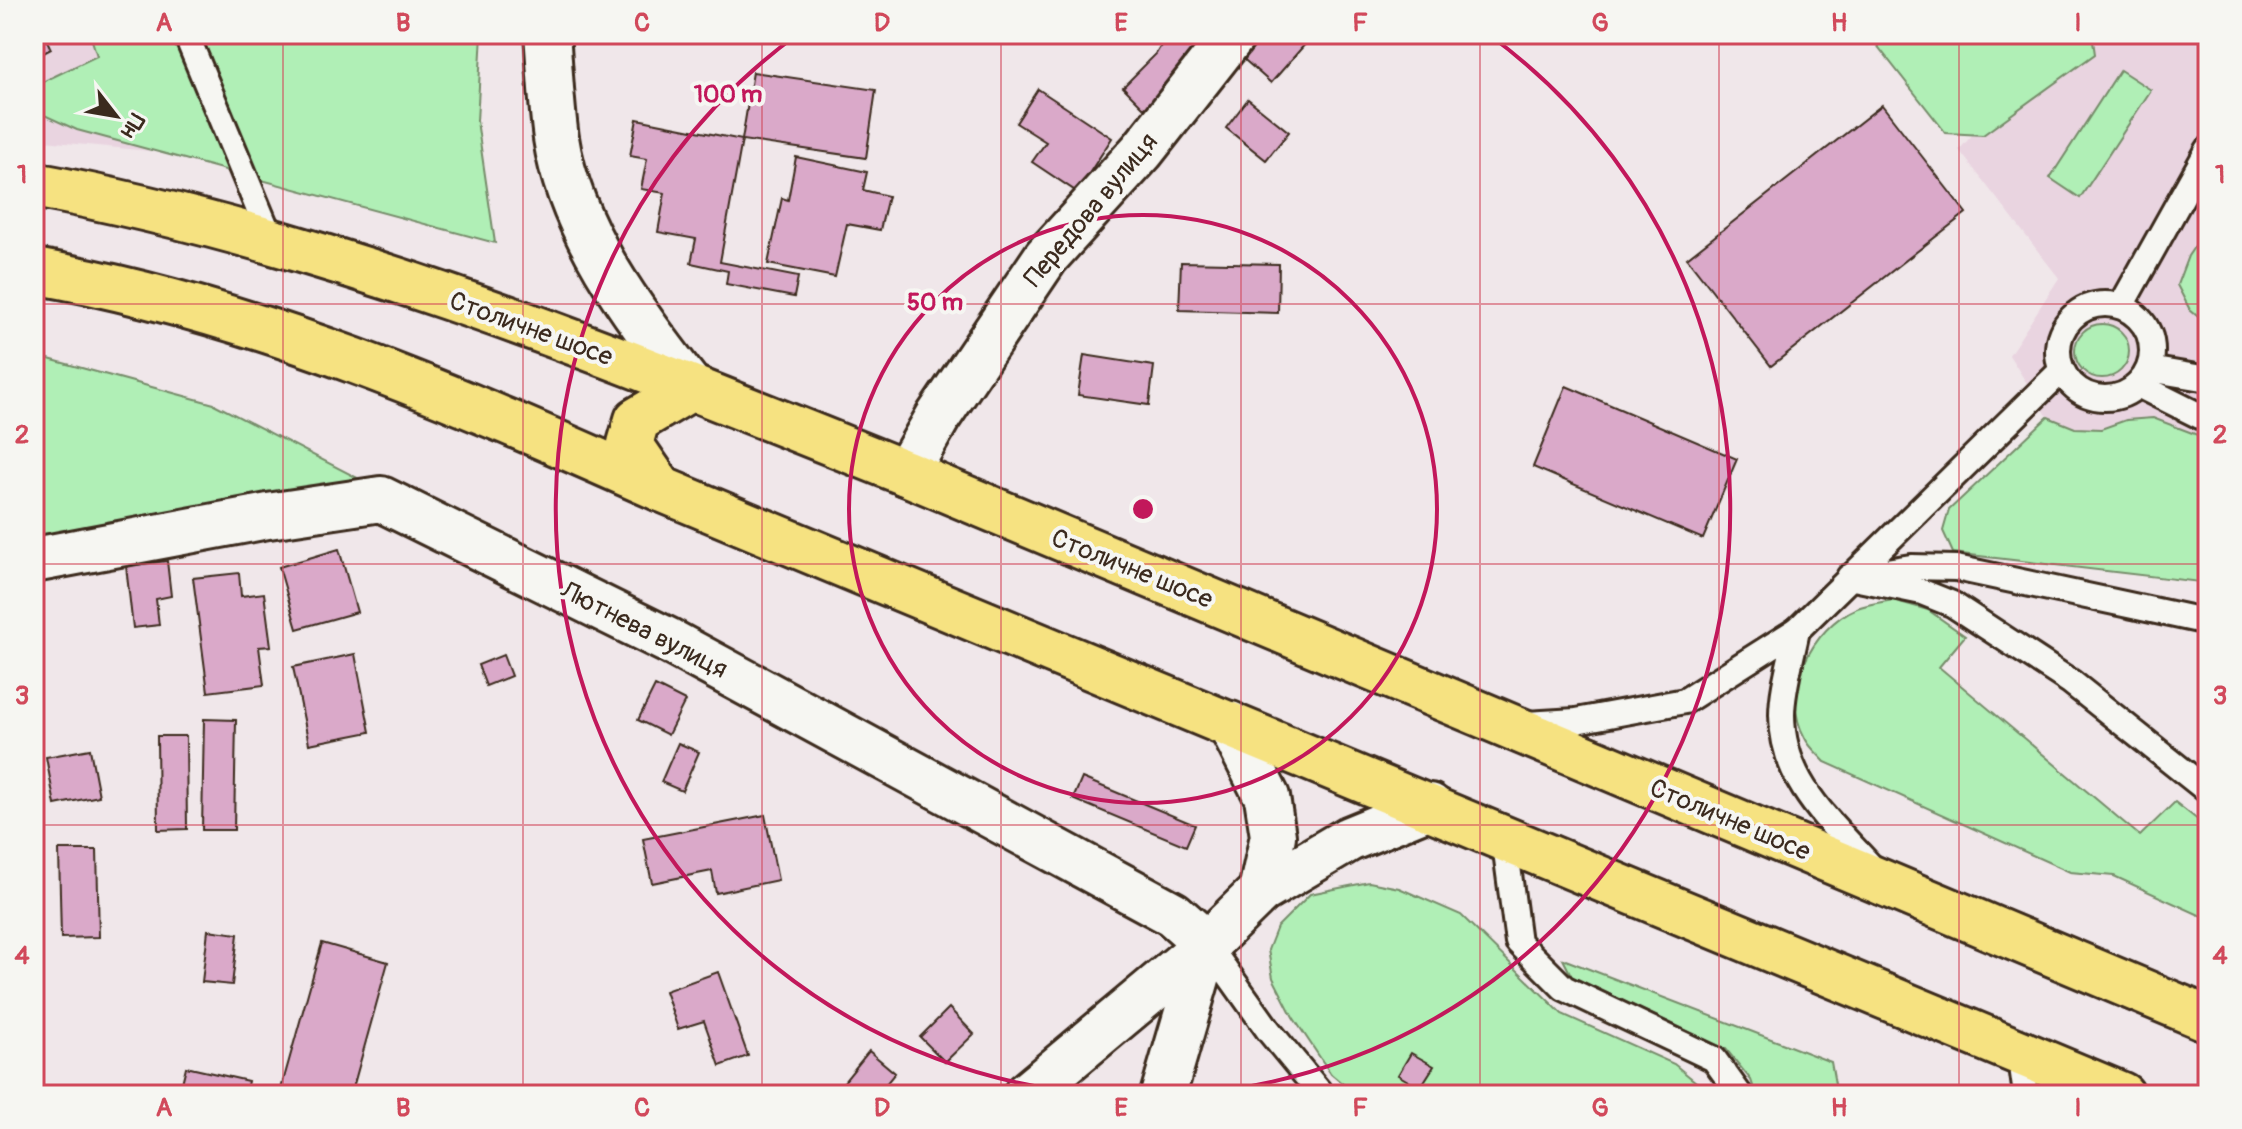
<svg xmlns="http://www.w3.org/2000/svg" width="2242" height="1129" font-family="Pangolin,sans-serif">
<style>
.built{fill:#e9d4e0}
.green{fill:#b0efb6;stroke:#768c6a;stroke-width:2}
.building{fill:#daa9c9;stroke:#3b2a1e;stroke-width:2}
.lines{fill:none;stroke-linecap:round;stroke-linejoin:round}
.service-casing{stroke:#3b2a1e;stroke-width:30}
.minor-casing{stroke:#3b2a1e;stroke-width:50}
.tertiary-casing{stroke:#3b2a1e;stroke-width:50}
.primary-casing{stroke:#3b2a1e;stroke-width:50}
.service{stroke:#f6f6f2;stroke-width:24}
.minor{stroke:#f6f6f2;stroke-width:44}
.tertiary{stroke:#f6f6f2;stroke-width:44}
.primary{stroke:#f6e281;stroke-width:44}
.grid{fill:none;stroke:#d1495b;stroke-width:2;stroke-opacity:0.55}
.ring{fill:none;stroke:#c2185b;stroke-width:4}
.labels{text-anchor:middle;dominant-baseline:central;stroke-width:8;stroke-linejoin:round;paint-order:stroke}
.street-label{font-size:26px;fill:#3b2a1e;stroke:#f6f6f2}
.centre{fill:#c2185b;stroke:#f6f6f2;stroke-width:4}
.ring-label{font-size:24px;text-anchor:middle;font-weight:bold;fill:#c2185b;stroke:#f6f6f2;stroke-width:8;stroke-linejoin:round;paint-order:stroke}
.neatline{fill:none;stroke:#d1495b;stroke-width:3}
.grid-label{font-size:26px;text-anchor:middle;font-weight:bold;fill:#d1495b}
</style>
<rect width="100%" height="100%" fill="#f0e7ea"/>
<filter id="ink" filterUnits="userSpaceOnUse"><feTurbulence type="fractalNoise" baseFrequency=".0125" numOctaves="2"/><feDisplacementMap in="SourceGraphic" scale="16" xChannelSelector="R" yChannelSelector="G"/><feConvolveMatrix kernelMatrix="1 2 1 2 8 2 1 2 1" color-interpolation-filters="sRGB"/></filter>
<g filter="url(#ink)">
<g class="built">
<path d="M 34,34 L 174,34 L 223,158 L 34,140 Z"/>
<path d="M 2062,34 L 2208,34 L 2208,480 L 2048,417 L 2009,355 L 2059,278 L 1959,150 Z"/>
</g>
<g class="green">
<path d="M 90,34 L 482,34 L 477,121 L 495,243 L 77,130 L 44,115 L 34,104 L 34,86 L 97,56 Z"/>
<path d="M 1873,34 L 2092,34 L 2095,54 L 1983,135 L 1946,133 L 1876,44 Z"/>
<path d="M 2120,70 L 2151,90 L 2080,198 L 2050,178 Z"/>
<path d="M 2208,227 L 2208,325 L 2190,310 L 2177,285 L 2188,256 Z"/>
<circle cx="2102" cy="351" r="27"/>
<path d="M 34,355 L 214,404 L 377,488 L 34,558 Z"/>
<path d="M 2048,417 L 2075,428 L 2101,429 L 2126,420 L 2153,418 L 2208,439 L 2208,583 L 1953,553 L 1943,531 L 1949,510 Z"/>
<path d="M 1893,600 L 1928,610 L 1965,636 L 1939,667 L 2140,836 L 2175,802 L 2208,828 L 2208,919 L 2114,876 L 2070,872 L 1825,762 C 1818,754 1809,747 1805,738 C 1779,693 1812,627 1857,608 C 1867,604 1882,602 1893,600 Z"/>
<path d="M 1369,882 L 1399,888 L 1461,915 L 1562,1014 L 1674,1064 L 1702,1087 L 1706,1095 L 1356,1095 L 1331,1074 L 1293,1017 L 1273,978 L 1268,950 L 1277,927 L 1310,894 Z"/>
<path d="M 1563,959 L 1831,1062 L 1837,1095 L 1756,1095 L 1751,1080 L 1726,1049 L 1572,977 Z"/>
</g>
<g class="building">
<path d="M 34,34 L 44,34 L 51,49 L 34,58 Z"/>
<path d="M 1161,34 L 1215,34 L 1152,116 L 1123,87 L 1156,54 L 1166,37 Z"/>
<path d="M 1257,34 L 1314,34 L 1271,83 L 1239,55 Z"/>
<path d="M 753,72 L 876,90 L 866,158 L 742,140 Z"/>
<path d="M 1038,89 L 1112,138 L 1077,192 L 1032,162 L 1046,142 L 1016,123 Z"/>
<path d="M 1248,99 L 1289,132 L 1266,160 L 1226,128 Z"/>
<path d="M 1882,105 L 1966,213 L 1771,366 L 1687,258 Z"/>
<path d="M 637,119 L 742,140 L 720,262 L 798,277 L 794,297 L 726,284 L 728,271 L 691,263 L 696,239 L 658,232 L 665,193 L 641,189 L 647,159 L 630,156 Z"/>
<path d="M 796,157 L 867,172 L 863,190 L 888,196 L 880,230 L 847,224 L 835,277 L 768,264 L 782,198 L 788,200 Z"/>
<path d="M 1181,262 L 1279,264 L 1278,313 L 1179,310 Z"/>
<path d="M 1084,355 L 1154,366 L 1149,405 L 1078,395 Z"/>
<path d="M 1566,386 L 1737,459 L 1703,539 L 1533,467 Z"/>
<path d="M 339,549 L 357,612 L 297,629 L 279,567 Z"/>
<path d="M 167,561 L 171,596 L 156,599 L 159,625 L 133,628 L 126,566 Z"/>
<path d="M 239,573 L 241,596 L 264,593 L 271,646 L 259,647 L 264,685 L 208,692 L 193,578 Z"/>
<path d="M 34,617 L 41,667 L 34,668 Z"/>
<path d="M 355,654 L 370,732 L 309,744 L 293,667 Z"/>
<path d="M 503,655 L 511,676 L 486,686 L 478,665 Z"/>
<path d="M 655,686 L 685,701 L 668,735 L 638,720 Z"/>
<path d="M 204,719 L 236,720 L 234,830 L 202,830 Z"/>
<path d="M 157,736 L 186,736 L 187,829 L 158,830 Z"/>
<path d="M 678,743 L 699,752 L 682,791 L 661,782 Z"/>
<path d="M 90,749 L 99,796 L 55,805 L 46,757 Z"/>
<path d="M 1082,778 L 1195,825 L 1186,846 L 1073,799 Z"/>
<path d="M 765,815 L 778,880 L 716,893 L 712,871 L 652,883 L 643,839 Z"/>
<path d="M 59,850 L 97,850 L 99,937 L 61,938 Z"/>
<path d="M 208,930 L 238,934 L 232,985 L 202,982 Z"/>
<path d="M 322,943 L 388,962 L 351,1095 L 302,1095 L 281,1089 Z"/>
<path d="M 718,972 L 748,1056 L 720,1066 L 704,1021 L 678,1029 L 665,991 Z"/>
<path d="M 949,1008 L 974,1034 L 945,1062 L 920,1037 Z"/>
<path d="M 869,1051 L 895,1073 L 877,1095 L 858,1095 L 843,1083 Z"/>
<path d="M 1411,1053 L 1434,1066 L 1420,1088 L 1398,1075 Z"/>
<path d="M 186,1067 L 248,1081 L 245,1095 L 179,1095 Z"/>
</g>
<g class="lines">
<defs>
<g id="service">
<path d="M 186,34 L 273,244"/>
<circle cx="2105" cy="351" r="47"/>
<path d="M 2121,306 L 2208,150"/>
<path d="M 2149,369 L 2208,379"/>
<path d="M 2138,385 L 2208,420"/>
<path d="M 2208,622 L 1956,568 L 1911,567 L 1849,577 L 1922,592 L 1952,604 L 2071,682 L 2208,791"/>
<path d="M 1797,630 L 2061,371"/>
<path d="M 1526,724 L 1576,721 L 1685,701 L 1797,630 C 1792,657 1782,688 1782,715 C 1782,783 1832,823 1874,870"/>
<path d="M 1504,836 L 1518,942 L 1564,988 L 1714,1059 L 1740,1095"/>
<path d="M 1207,944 L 1269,1031 L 1322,1095"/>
<path d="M 2020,1052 L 2026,1095"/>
</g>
<g id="minor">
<path d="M 906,473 L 938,417 L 1046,257 L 1142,151 L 1234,34"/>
<path d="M 34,560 L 268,516 L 381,499 L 669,641 L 1173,914 L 1207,944 L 1163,1095"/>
<path d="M 1230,724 L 1267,797 L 1273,836 L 1261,891"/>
<path d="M 1026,1095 L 1207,944 L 1261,891 L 1349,839 L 1430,806"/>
</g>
<path id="tertiary" d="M 547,34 C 550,68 551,103 556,138 C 570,232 635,315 691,388"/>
<g id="primary">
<path d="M 34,185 C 335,240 623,360 906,473 L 2208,1019"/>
<path d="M 34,271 C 253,309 459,399 661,489 L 2122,1095"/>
<path d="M 661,489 L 630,444 L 637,420 L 691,388"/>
</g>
</defs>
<use href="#service" class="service-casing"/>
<use href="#minor" class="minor-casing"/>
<use href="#tertiary" class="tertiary-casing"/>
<use href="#primary" class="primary-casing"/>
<use href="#service" class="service"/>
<use href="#minor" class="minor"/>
<use href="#tertiary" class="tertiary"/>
<use href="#primary" class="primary"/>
</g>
</g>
<path class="grid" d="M 283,34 L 283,1095M 523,34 L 523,1095M 762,34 L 762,1095M 1001,34 L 1001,1095M 1241,34 L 1241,1095M 1480,34 L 1480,1095M 1719,34 L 1719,1095M 1959,34 L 1959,1095M 34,304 L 2208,304M 34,564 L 2208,564M 34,825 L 2208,825"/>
<g class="ring">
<circle cx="1143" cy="509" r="294"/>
<path d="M1107 1095A587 587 0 0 1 798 34M1488 34A587 587 0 0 1 1179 1095"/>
</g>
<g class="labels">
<g class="street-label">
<text transform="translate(1091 210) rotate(-50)">Передова вулиця</text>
<text transform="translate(531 329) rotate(20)">Столичне шосе</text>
<text transform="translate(1132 569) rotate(22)">Столичне шосе</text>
<text transform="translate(644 630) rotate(27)">Лютнева вулиця</text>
<text transform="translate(1730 820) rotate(23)">Столичне шосе</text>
</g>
</g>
<circle cx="1143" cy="509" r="12" class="centre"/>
<g class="ring-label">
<text x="728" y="102">100 m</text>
<text x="935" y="310">50 m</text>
</g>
<rect width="2242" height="1129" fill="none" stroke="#f6f6f2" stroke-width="88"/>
<g transform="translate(116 116) rotate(121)" stroke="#f6f6f2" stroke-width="6" paint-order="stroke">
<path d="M0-6L14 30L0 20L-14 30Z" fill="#3b2a1e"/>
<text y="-12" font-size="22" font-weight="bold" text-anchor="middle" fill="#3b2a1e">Пн</text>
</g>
<rect x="44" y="44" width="2154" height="1041" class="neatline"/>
<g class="grid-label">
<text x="164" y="31">A</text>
<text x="403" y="31">B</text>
<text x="642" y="31">C</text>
<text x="882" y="31">D</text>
<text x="1121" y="31">E</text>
<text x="1360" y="31">F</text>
<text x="1600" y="31">G</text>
<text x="1839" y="31">H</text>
<text x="2078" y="31">I</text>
<text x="22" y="183">1</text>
<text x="2220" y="183">1</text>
<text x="22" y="443">2</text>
<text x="2220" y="443">2</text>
<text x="22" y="704">3</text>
<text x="2220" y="704">3</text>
<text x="22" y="964">4</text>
<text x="2220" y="964">4</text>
<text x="164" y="1116">A</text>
<text x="403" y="1116">B</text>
<text x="642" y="1116">C</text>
<text x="882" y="1116">D</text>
<text x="1121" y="1116">E</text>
<text x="1360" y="1116">F</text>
<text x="1600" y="1116">G</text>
<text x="1839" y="1116">H</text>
<text x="2078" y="1116">I</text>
</g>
</svg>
